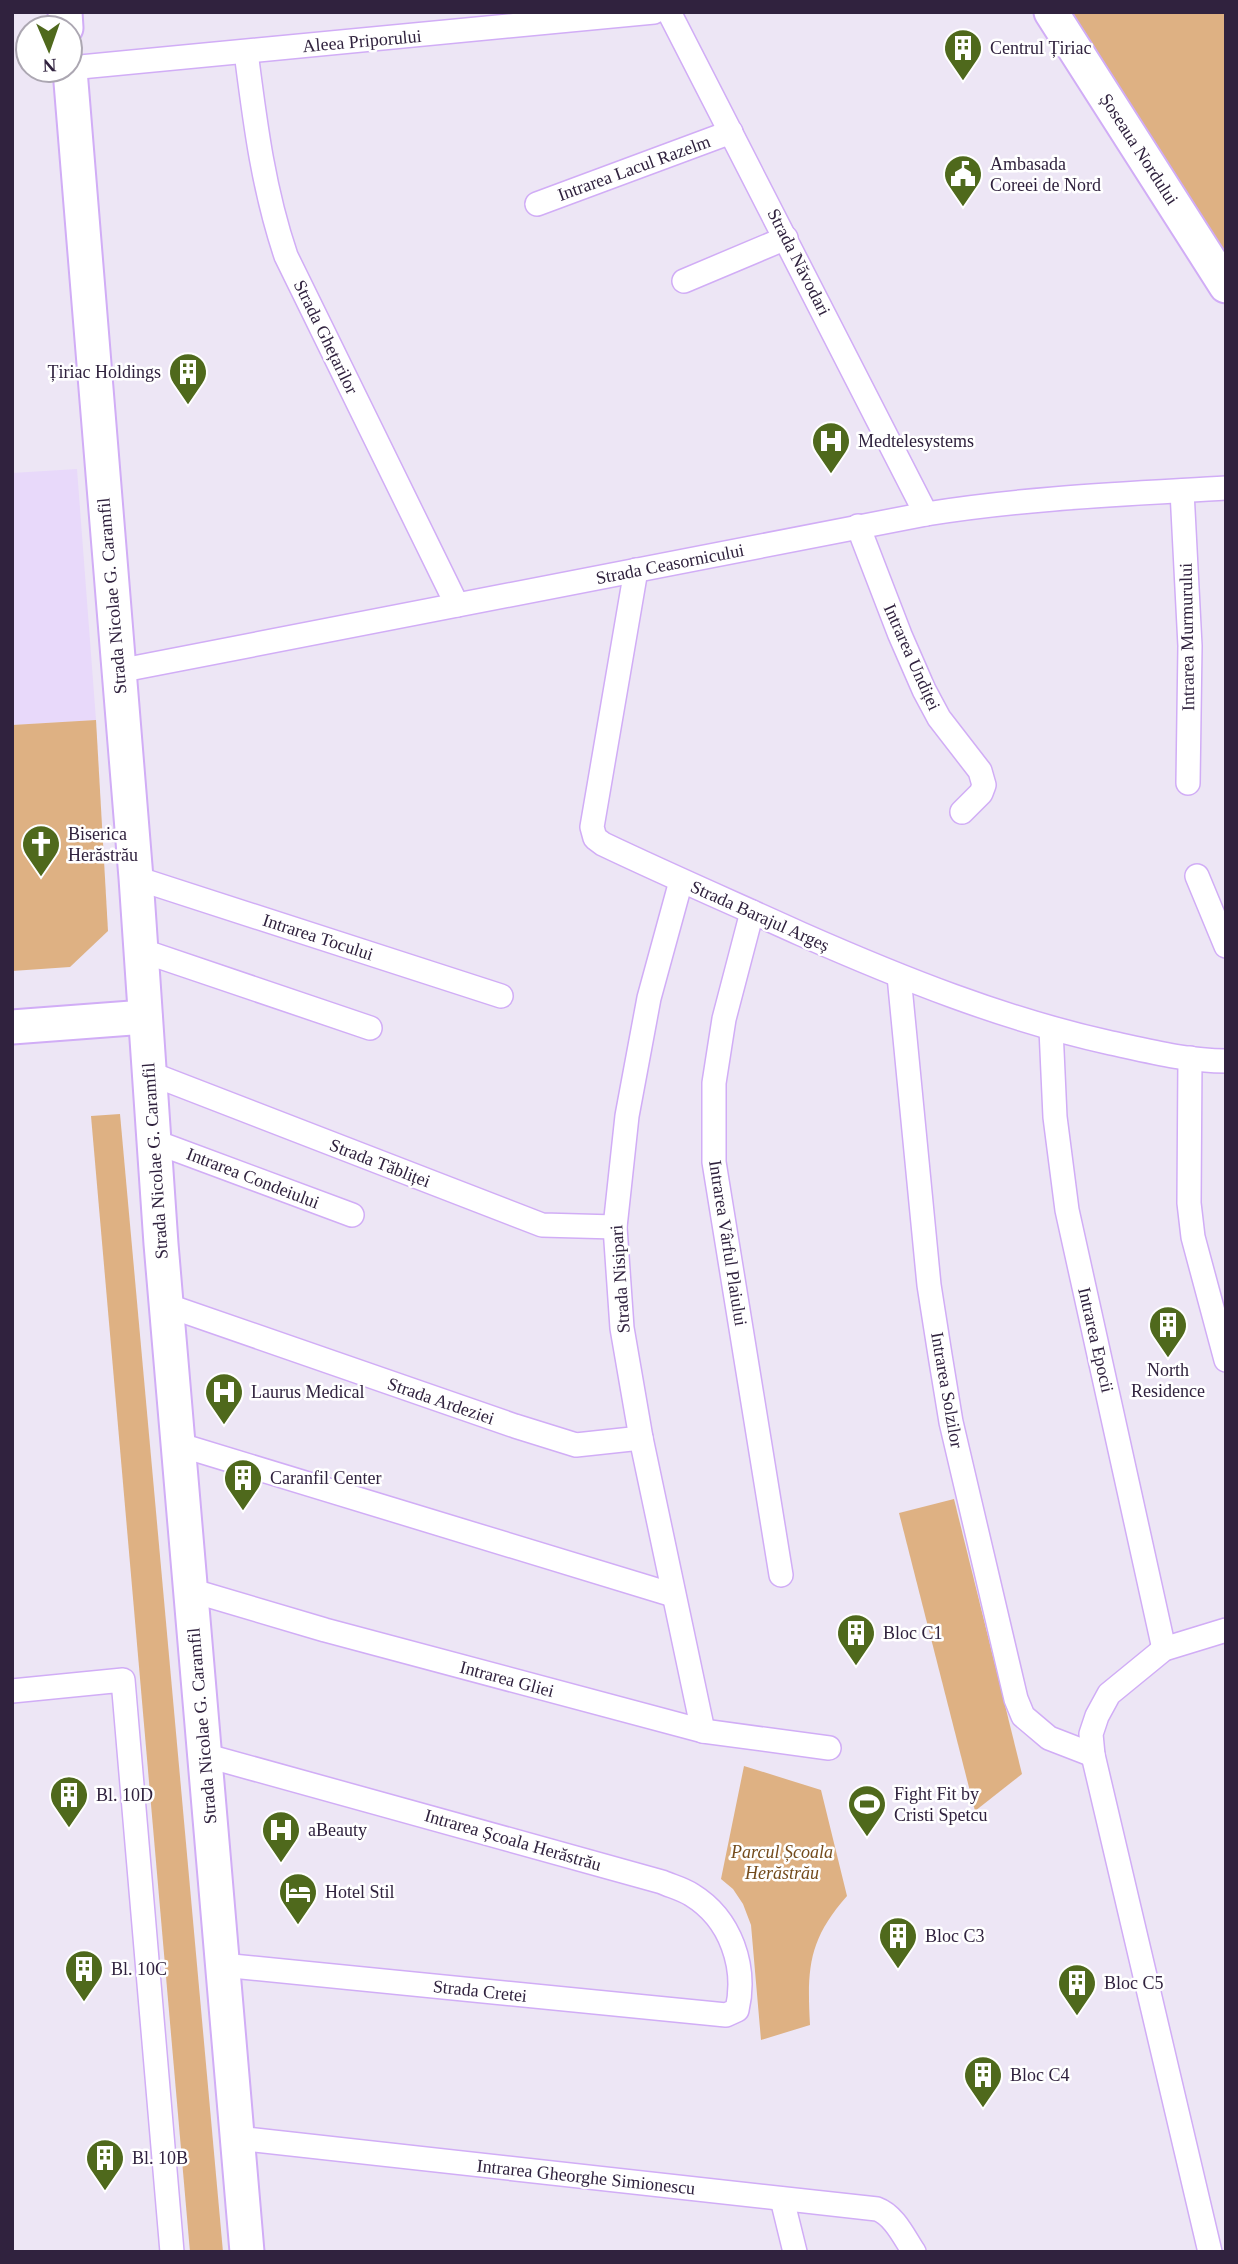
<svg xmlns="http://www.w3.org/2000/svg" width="1238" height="2264" font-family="Georgia,serif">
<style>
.built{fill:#e8d9fa}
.green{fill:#deb183}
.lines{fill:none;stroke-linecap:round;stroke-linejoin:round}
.minor-casing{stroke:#d1adf6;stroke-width:26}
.secondary-casing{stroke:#d1adf6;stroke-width:37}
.minor{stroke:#fff;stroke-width:23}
.secondary{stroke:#fff;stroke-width:33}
.labels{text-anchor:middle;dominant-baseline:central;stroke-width:5;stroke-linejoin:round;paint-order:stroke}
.street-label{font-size:18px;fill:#30223e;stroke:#fff}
.poi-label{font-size:18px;fill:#30223e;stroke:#fff;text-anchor:start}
.park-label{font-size:18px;font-style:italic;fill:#734b1c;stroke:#fff}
</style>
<rect width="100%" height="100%" fill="#ede6f5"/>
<path class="built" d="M 77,469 L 96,720 L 12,725 L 12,473 Z"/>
<g class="green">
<path d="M 1072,12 L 1226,12 L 1226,257 Z"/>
<path d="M 96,720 L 108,931 L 70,967 L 12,971 L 12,725 Z"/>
<path d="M 120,1114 L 223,2252 L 190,2252 L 91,1116 Z"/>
<path d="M 954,1499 L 1022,1774 L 975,1811 L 899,1513 Z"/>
<path d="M 744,1766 L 821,1790 L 847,1896 C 808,1940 807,1969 810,2025 L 761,2040 L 751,1925 L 743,1904 L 733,1889 L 721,1879 Z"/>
</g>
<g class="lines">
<defs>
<g id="minor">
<path d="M 669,12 L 926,514"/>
<path d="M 246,52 C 255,122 263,188 286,256 L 457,605"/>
<path d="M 70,68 L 654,12"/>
<path d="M 537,204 L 731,132"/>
<path d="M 684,281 L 786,238"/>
<path d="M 1182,491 L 1190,646 L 1188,783"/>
<path d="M 858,526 L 900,635 L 924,690 L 939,718 L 980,771 L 984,785 L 981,793 L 962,812"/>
<path d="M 636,570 L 592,827 L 595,838 L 603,844 C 668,875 735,904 801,934 C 901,978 1003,1019 1111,1043 C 1148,1051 1187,1061 1226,1061"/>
<path d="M 118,671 L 926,514 C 1025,498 1126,494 1226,488"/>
<path d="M 1197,876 L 1226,946"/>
<path d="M 136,878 L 501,996"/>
<path d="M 681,881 L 649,998 L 627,1116 L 615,1227 L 622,1328 L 641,1438 L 703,1731"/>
<path d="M 752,912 L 724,1019 L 714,1083 L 714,1162 L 781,1575"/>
<path d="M 140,950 L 370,1028"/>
<path d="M 899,976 L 929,1285 L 940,1355 L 951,1422 L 1016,1699 L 1023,1716 L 1049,1738 L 1093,1755"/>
<path d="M 1051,1029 L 1055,1117 L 1067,1210 L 1164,1649"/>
<path d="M 1190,1058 L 1189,1203 L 1193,1237 L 1226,1360"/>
<path d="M 149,1073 L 542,1225 L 615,1227"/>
<path d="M 153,1141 L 352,1215"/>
<path d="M 166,1305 L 515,1426 L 576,1445 L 641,1438"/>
<path d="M 177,1444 L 673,1595"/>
<path d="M 190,1590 L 325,1630 L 703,1731 L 829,1748"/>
<path d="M 12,1691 L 123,1680 L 172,2252"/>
<path d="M 204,1755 L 662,1882 C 671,1886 683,1889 692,1895 C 731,1919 747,1967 737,2010 L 726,2015 L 222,1965"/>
<path d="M 237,2138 L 877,2209 C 894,2215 904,2237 914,2252"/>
<path d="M 782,2199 L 795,2252"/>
<path d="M 1210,2252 L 1093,1755 L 1091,1734 L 1097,1716 L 1109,1694 L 1164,1649 L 1226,1630"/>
</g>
<g id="secondary">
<path d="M 65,12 L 66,28"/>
<path d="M 1051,12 L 1226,286"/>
<path d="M 70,70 L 136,878 L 161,1244 L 247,2252"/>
<path d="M 12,1027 L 145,1017"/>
</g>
</defs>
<use href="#minor" class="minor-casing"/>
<use href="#secondary" class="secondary-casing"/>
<use href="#minor" class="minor"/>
<use href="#secondary" class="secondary"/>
</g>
<defs>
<symbol id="building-pin" viewBox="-11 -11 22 30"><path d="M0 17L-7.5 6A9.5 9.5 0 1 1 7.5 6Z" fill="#4f691c" stroke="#fff"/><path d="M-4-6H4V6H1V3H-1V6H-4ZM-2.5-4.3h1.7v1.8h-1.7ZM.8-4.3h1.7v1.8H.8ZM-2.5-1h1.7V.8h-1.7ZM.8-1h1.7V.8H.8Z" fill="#fff"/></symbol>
<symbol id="civic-pin" viewBox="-11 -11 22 30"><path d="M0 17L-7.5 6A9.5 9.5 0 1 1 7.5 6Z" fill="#4f691c" stroke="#fff"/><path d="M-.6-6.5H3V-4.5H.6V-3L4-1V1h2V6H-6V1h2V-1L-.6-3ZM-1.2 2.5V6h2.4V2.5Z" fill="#fff"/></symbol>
<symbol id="hospital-pin" viewBox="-11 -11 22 30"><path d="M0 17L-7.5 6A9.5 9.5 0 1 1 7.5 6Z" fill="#4f691c" stroke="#fff"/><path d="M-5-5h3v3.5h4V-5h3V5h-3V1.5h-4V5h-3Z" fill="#fff"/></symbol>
<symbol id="church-pin" viewBox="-11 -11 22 30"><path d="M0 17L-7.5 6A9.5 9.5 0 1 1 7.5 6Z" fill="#4f691c" stroke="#fff"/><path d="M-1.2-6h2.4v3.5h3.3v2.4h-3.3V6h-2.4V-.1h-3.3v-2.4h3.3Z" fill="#fff"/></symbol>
<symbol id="stadium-pin" viewBox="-11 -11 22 30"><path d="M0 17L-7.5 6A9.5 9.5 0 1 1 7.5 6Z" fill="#4f691c" stroke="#fff"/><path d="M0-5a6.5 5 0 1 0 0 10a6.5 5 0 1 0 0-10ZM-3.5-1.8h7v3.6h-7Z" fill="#fff"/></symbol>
<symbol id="hotel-pin" viewBox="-11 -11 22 30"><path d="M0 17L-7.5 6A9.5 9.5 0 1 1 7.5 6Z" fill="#4f691c" stroke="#fff"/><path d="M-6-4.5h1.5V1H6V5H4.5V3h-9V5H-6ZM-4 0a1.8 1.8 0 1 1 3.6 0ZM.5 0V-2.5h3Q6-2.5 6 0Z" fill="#fff"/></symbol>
</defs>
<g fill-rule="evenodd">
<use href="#building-pin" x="941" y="26" width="44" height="60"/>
<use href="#civic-pin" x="941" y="152" width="44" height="60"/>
<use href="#building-pin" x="166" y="350" width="44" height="60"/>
<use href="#hospital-pin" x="809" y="419" width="44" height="60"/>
<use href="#church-pin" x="19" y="822" width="44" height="60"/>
<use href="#building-pin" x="1146" y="1303" width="44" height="60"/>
<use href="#hospital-pin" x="202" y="1370" width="44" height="60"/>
<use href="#building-pin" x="221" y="1456" width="44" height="60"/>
<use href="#building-pin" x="834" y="1611" width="44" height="60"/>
<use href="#building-pin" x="47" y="1773" width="44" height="60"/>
<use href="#stadium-pin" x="845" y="1782" width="44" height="60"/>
<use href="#hospital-pin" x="259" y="1808" width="44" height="60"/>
<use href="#hotel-pin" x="276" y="1870" width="44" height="60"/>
<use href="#building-pin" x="876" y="1914" width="44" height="60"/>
<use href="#building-pin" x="62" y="1947" width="44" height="60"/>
<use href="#building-pin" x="1055" y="1961" width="44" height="60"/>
<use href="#building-pin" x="961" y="2053" width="44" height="60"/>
<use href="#building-pin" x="83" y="2136" width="44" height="60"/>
</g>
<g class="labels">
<g class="street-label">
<text transform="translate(362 41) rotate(-5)">Aleea Priporului</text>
<text transform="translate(1139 149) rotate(57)">Șoseaua Nordului</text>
<text transform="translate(634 168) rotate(-20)">Intrarea Lacul Razelm</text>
<text transform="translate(799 262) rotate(63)">Strada Năvodari</text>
<text transform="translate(326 337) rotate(64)">Strada Ghețarilor</text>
<text transform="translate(670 564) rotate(-11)">Strada Ceasornicului</text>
<text transform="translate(112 596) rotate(-95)">Strada Nicolae G. Caramfil</text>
<text transform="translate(1187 637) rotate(-91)">Intrarea Murmurului</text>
<text transform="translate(912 657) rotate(66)">Intrarea Undiței</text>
<text transform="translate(760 916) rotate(24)">Strada Barajul Argeș</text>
<text transform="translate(318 937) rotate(18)">Intrarea Tocului</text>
<text transform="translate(155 1161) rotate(-94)">Strada Nicolae G. Caramfil</text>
<text transform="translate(380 1163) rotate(21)">Strada Tăbliței</text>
<text transform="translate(253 1178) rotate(21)">Intrarea Condeiului</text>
<text transform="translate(728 1243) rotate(81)">Intrarea Vârful Plaiului</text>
<text transform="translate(620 1279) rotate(-94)">Strada Nisipari</text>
<text transform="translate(1096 1340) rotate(77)">Intrarea Epocii</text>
<text transform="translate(947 1390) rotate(80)">Intrarea Solzilor</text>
<text transform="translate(441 1401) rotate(19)">Strada Ardeziei</text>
<text transform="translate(507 1679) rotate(15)">Intrarea Gliei</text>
<text transform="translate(202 1726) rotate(-95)">Strada Nicolae G. Caramfil</text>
<text transform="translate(513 1840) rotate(16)">Intrarea Școala Herăstrău</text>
<text transform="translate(480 1991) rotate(6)">Strada Cretei</text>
<text transform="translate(586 2177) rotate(6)">Intrarea Gheorghe Simionescu</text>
</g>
<g class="poi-label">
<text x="990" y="48">Centrul Țiriac</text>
<text x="990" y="164">Ambasada<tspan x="990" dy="21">Coreei de Nord</tspan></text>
<text x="161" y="372" text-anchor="end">Țiriac Holdings</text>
<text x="858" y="441">Medtelesystems</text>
<text x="68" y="834">Biserica<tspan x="68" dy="21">Herăstrău</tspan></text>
<text x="1168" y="1370" text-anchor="middle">North<tspan x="1168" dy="21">Residence</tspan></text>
<text x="251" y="1392">Laurus Medical</text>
<text x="270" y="1478">Caranfil Center</text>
<text x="883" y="1633">Bloc C1</text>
<text x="894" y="1794">Fight Fit by<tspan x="894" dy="21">Cristi Spetcu</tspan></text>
<text x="96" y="1795">Bl. 10D</text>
<text x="308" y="1830">aBeauty</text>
<text x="325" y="1892">Hotel Stil</text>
<text x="925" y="1936">Bloc C3</text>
<text x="111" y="1969">Bl. 10C</text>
<text x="1104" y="1983">Bloc C5</text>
<text x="1010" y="2075">Bloc C4</text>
<text x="132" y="2158">Bl. 10B</text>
</g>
<g class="park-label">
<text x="782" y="1852">Parcul Școala<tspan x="782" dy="21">Herăstrău</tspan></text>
</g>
</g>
<rect width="1238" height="2264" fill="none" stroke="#30223e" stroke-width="28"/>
<g transform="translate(49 49) rotate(178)"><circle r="33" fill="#ffffff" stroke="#aca7b2" stroke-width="2"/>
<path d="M0-5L12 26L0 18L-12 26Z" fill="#4f691c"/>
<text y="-10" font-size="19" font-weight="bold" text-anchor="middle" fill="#30223e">N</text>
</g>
</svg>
